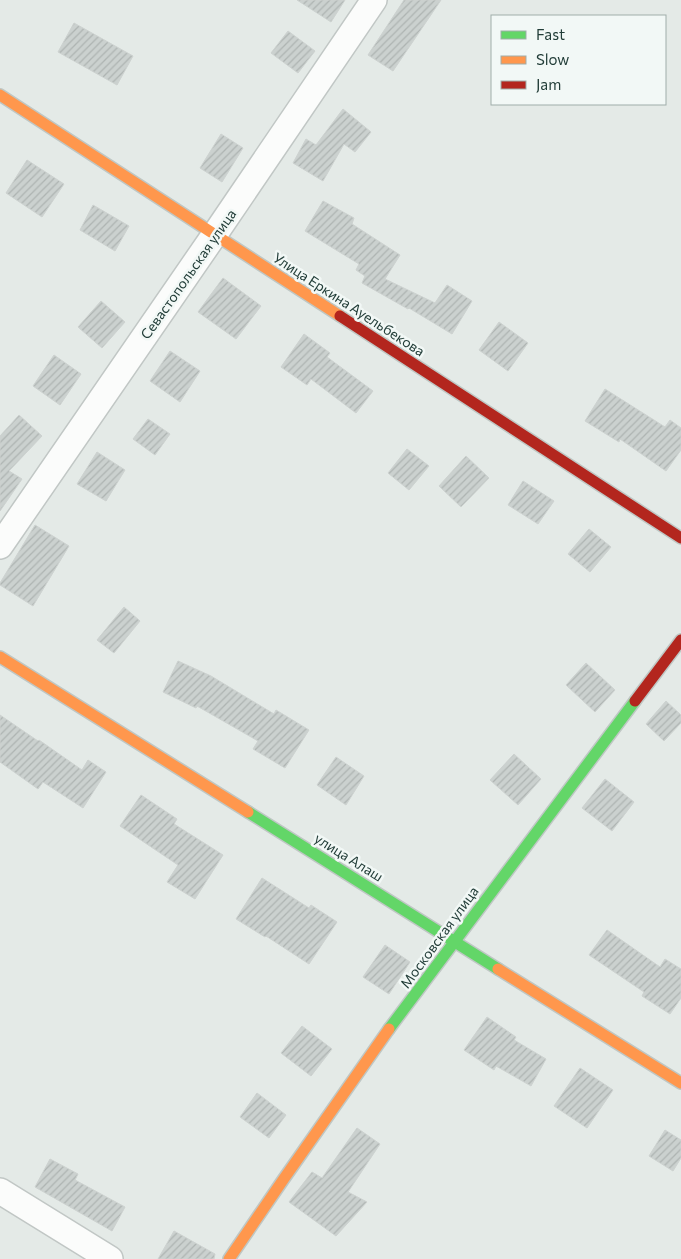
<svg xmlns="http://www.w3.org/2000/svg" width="681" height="1259" font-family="Commissioner,sans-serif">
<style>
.building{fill:url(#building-hatch);stroke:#cdd2d0}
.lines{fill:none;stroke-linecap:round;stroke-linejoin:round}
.street-casing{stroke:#c1c7c5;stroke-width:28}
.fast-casing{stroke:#bfc7c4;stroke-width:14}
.slow-casing{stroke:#bfc7c4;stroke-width:14}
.jam-casing{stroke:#bfc7c4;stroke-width:14}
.street{stroke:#fbfcfb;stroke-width:25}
.fast{stroke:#63d668;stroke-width:11}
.slow{stroke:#ff974d;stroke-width:11}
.jam{stroke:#b3261e;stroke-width:11}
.labels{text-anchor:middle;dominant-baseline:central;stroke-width:5;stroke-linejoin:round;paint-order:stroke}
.street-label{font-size:14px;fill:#223d38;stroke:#f2f8f6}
</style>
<defs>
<pattern id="building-hatch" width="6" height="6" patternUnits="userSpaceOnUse" patternTransform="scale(1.25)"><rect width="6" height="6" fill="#cbd1cf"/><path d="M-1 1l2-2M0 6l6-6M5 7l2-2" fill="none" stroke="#aeb4b2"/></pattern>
</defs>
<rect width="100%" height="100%" fill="#e4eae7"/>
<g class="building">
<path d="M 297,0 L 345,0 L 331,22 Z"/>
<path d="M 404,0 L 441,0 L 393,71 L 368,55 Z"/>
<path d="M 74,23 L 133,56 L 117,85 L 58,52 Z"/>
<path d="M 288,31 L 315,51 L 298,73 L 271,53 Z"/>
<path d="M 343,109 L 371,132 L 355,152 L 344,144 L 323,181 L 293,163 L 306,139 L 316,145 Z"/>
<path d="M 221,134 L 243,148 L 222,182 L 200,168 Z"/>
<path d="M 27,160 L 64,184 L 42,217 L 6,193 Z"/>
<path d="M 323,201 L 354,218 L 352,224 L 400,255 L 385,279 L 435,303 L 447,285 L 472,301 L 452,334 L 409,308 L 408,309 L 362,283 L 365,276 L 356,270 L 359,264 L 305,231 Z"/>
<path d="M 93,205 L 129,226 L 115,251 L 80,230 Z"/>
<path d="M 223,278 L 261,306 L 236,339 L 198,312 Z"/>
<path d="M 101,301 L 125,322 L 102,348 L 78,327 Z"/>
<path d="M 499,322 L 528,343 L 508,371 L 479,350 Z"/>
<path d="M 304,334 L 330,353 L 327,357 L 373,391 L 356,413 L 311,379 L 307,385 L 281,367 Z"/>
<path d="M 170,351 L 200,371 L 180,402 L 150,381 Z"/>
<path d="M 54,355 L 81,374 L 60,405 L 33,386 Z"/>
<path d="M 605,389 L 665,427 L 670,420 L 681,428 L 681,450 L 666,471 L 620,439 L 619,442 L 585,421 Z"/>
<path d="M 19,415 L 42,436 L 9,471 L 22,479 L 0,511 L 0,436 Z"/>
<path d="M 148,419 L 170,434 L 155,455 L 133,439 Z"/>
<path d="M 407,449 L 429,466 L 409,490 L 388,473 Z"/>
<path d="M 97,452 L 125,470 L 106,501 L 77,484 Z"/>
<path d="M 466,456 L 489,478 L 461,507 L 439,486 Z"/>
<path d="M 523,481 L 554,501 L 538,524 L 508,505 Z"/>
<path d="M 35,525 L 69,546 L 33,606 L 0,585 L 0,583 Z"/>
<path d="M 589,529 L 611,547 L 590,572 L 568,554 Z"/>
<path d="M 124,607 L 140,621 L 114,653 L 97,640 Z"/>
<path d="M 178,661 L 211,676 L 274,714 L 276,710 L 309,730 L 285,768 L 253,749 L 258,741 L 197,706 L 196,708 L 163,692 Z"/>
<path d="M 586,663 L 615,690 L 595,712 L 566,685 Z"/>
<path d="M 666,701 L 681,715 L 681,723 L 664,741 L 646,724 Z"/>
<path d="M 0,715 L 38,741 L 39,740 L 82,770 L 88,760 L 106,772 L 83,808 L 43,782 L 38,789 L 0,762 Z"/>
<path d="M 514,754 L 541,779 L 518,805 L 490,780 Z"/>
<path d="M 336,757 L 364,776 L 346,805 L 317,785 Z"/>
<path d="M 605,779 L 634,802 L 612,831 L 582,808 Z"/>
<path d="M 141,795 L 177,819 L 174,824 L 223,855 L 195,899 L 167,882 L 178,865 L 120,826 Z"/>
<path d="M 262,878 L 309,908 L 311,905 L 337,922 L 309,964 L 266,936 L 265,937 L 236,919 Z"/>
<path d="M 607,930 L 660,967 L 665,959 L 681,969 L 681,998 L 670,1014 L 642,996 L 644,992 L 589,955 Z"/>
<path d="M 385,945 L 410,962 L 389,994 L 363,977 Z"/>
<path d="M 487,1017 L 516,1037 L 514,1040 L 546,1059 L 531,1086 L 496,1066 L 494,1070 L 464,1050 Z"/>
<path d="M 302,1026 L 332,1049 L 311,1076 L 281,1053 Z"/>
<path d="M 580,1068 L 613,1090 L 587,1128 L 554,1106 Z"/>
<path d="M 257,1093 L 286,1115 L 269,1138 L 240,1117 Z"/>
<path d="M 357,1128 L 380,1144 L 348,1192 L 367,1202 L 336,1236 L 289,1202 L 312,1172 L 322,1178 Z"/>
<path d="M 665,1130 L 681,1140 L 681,1158 L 673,1171 L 649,1156 Z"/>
<path d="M 50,1159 L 78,1174 L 75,1180 L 125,1207 L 112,1231 L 35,1187 Z"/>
<path d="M 174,1231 L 215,1254 L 214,1259 L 158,1259 Z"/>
</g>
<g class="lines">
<defs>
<g id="street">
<path d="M 0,546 L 215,234 L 374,0"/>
<path d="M 0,1191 L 110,1259"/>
</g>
<g id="fast">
<path d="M 248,812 L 498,969"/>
<path d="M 389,1029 L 635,701"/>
</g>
<g id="slow">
<path d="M 0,95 L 340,316"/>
<path d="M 0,657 L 248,812"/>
<path d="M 498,969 L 681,1083"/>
<path d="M 229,1259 L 283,1180 L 389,1029"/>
</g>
<g id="jam">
<path d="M 340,316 L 681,538"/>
<path d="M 635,701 L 681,640"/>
</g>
</defs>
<use href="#street" class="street-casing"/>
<use href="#fast" class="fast-casing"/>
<use href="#slow" class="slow-casing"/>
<use href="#jam" class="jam-casing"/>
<use href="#street" class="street"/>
<use href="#fast" class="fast"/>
<use href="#slow" class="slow"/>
<use href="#jam" class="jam"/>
</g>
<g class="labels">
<g class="street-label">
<text transform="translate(188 274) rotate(-55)">Севастопольская улица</text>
<text transform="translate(349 304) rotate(33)">Улица Еркина Ауельбекова</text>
<text transform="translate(349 857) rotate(32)">улица Алаш</text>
<text transform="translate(439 937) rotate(-54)">Московская улица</text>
</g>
</g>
<rect x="491" y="15" width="175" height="90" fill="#f2f8f6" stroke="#9fadaa"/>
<rect x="501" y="31" width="25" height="8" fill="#63d668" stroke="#9fadaa"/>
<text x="536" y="40" font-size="15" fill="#223d38">Fast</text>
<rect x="501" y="56" width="25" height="8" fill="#ff974d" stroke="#9fadaa"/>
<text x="536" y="65" font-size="15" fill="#223d38">Slow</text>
<rect x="501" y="81" width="25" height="8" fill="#b3261e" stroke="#9fadaa"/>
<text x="536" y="90" font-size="15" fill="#223d38">Jam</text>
</svg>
